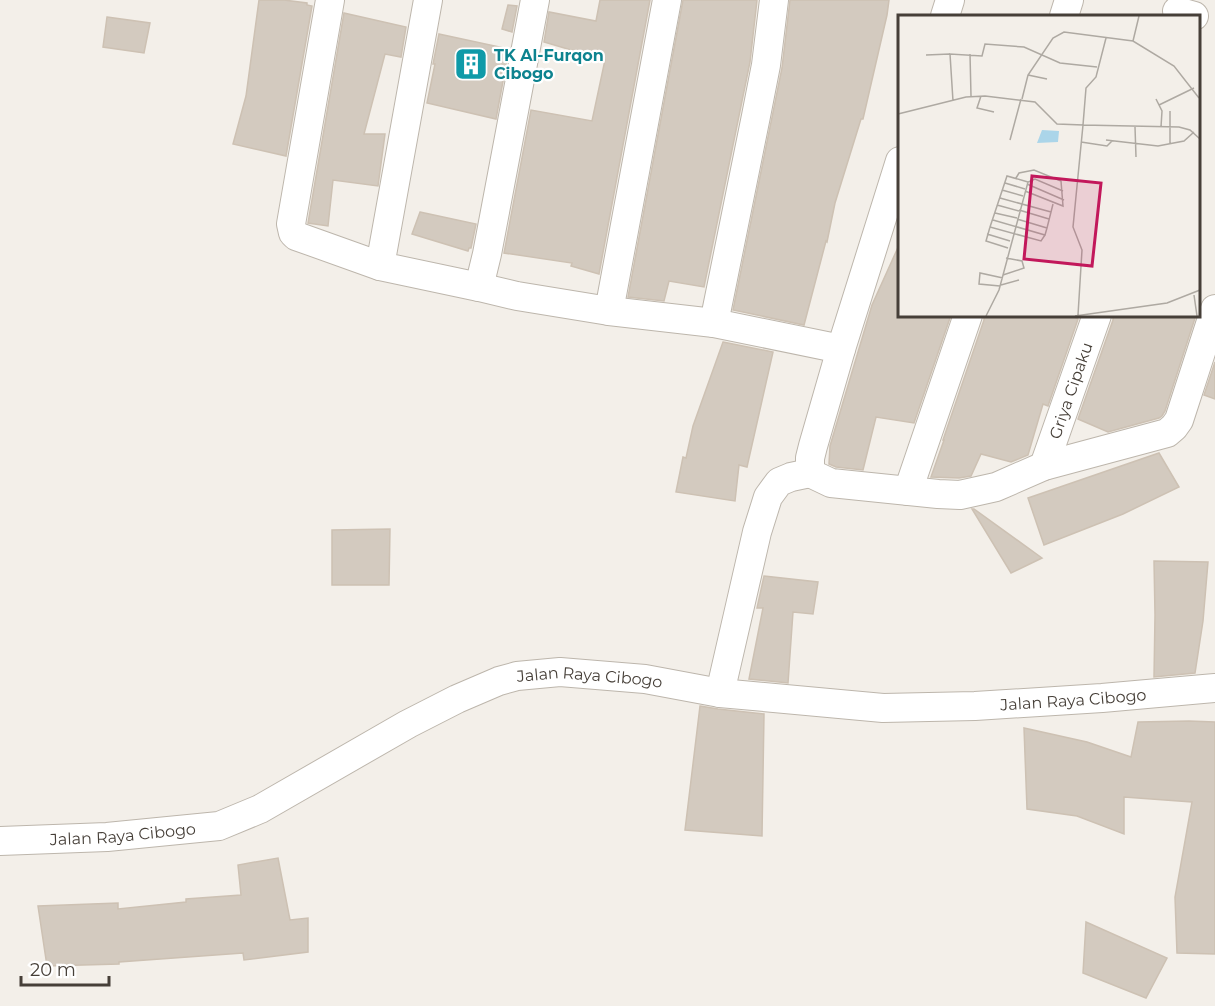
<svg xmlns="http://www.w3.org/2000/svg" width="1215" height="1006" font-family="Montserrat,sans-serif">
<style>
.building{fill:#d3cabf;stroke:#cdc1b3;stroke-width:1.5}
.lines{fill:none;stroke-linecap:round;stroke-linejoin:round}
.minor-casing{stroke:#bdb6ac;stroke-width:30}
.minor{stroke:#fff;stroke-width:28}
.labels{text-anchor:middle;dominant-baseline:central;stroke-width:4.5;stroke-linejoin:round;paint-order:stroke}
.culture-label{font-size:16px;font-weight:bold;fill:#0d838f;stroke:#fff;text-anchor:start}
.street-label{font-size:16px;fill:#463f38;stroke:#fff}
.inset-road{fill:none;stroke:#aea9a2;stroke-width:1.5}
.view{fill:#c2185b;fill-opacity:0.15;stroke:#c2185b;stroke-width:3}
.inset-edge{fill:none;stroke:#463f38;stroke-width:3}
</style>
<rect width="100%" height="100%" fill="#f3efe9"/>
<g class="building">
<path d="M 259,0 L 284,0 L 307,3 L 307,5 L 312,6 L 286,156 L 233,144 L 246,96 Z"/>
<path d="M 600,0 L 650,0 L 599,274 L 571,266 L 572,263 L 504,253 L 531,110 L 592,121 L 605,60 L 544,42 L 549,12 L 596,21 Z"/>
<path d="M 683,0 L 757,0 L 750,62 L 704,287 L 669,281 L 664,301 L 628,297 Z"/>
<path d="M 790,0 L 889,0 L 887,15 L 863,119 L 861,119 L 835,203 L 827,242 L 826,241 L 804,325 L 733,310 L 782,68 Z"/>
<path d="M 508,5 L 517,6 L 512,32 L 502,29 Z"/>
<path d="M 344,13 L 406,27 L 401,57 L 385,54 L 364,134 L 385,134 L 378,186 L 333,180 L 328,226 L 308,223 Z"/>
<path d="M 107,17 L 150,23 L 144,53 L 103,47 Z"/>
<path d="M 439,34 L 509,49 L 496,119 L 427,103 L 435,64 L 433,64 Z"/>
<path d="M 420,212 L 476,224 L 471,248 L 469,248 L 468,251 L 412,234 Z"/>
<path d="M 900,243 L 900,315 L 951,315 L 914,423 L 876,417 L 863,470 L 836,467 L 829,464 L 830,446 L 872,305 Z"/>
<path d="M 984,315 L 1071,315 L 1078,319 L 1048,406 L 1043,404 L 1028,455 L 1011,462 L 981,454 L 971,476 L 959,478 L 931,477 L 944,440 L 943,440 L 984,320 Z"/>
<path d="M 1113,315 L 1196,315 L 1165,411 L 1162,416 L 1159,418 L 1108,432 L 1078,419 L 1113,320 Z"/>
<path d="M 723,342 L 773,352 L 747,467 L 739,465 L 735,501 L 676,492 L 683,457 L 686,458 L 693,426 Z"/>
<path d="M 1215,362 L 1215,399 L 1204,395 Z"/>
<path d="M 1159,453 L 1179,487 L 1123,514 L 1044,545 L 1028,498 Z"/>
<path d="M 972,509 L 974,509 L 1042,558 L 1011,573 Z"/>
<path d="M 390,529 L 389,585 L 332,585 L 332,530 Z"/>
<path d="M 1154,561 L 1208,562 L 1203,621 L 1195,673 L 1154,677 L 1155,615 Z"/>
<path d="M 764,576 L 818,582 L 813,614 L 793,612 L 788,683 L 749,679 L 763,608 L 757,608 Z"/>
<path d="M 700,706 L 718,709 L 764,714 L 762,836 L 685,830 Z"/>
<path d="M 1189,721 L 1215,722 L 1215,954 L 1177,953 L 1175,897 L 1192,802 L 1124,797 L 1124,834 L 1077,816 L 1027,809 L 1024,728 L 1087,742 L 1131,757 L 1138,722 Z"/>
<path d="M 278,858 L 290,920 L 308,918 L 308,952 L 244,960 L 243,953 L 119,962 L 119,964 L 47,966 L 38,906 L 118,903 L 118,909 L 186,902 L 186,899 L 241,895 L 238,865 Z"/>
<path d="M 1086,922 L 1167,958 L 1146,998 L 1083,973 Z"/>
</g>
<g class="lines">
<defs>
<g id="minor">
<path d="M 330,0 L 291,224 L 293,233 L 296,236 L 380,266"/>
<path d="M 428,0 L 380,266 L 479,287"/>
<path d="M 535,0 L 487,254 L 479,287 L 517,296 L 609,311 L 714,323 L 841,349"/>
<path d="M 1177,11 L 1194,16"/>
<path d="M 945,16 L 950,0"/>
<path d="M 1064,16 L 1069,0"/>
<path d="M 900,161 L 841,349 L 813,446 L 810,458 L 810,473 L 831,483 L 938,494 L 960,495 L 996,487 L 1044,466 L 1167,433 L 1174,427 L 1179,420 L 1215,309"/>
<path d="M 609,311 L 667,0"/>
<path d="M 714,323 L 756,116 L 766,65 L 774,0"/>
<path id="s1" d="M 1044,466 L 1097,315"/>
<path d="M 908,491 L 968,315"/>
<path d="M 720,693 L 757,532 L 768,497 L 779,482 L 791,477 L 810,473"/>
<path id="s2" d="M 0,841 L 107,837 L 219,826 L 260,809 L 408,724 L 457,699 L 499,681 L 517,676 L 560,672 L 645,679 L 720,693 L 883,708 L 975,706 L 1102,698 L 1215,688"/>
</g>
</defs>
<use href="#minor" class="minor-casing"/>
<use href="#minor" class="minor"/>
</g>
<defs>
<symbol id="building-square" viewBox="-11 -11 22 22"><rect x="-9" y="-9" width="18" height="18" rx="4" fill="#0f9aa8" stroke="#fff"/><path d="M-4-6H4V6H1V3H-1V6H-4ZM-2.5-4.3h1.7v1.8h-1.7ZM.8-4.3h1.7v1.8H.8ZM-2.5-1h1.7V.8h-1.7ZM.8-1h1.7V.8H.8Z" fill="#fff"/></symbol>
</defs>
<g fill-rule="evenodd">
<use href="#building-square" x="452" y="45" width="38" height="38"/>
</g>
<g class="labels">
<g class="culture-label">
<text x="494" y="55">TK Al-Furqon<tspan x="494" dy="18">Cibogo</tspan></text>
</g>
<g class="street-label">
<text stroke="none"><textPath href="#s1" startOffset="80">Griya Cipaku</textPath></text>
<text stroke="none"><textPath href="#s2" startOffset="627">Jalan Raya Cibogo</textPath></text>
<text stroke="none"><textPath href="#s2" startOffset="1113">Jalan Raya Cibogo</textPath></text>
<text stroke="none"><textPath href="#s2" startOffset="123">Jalan Raya Cibogo</textPath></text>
</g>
</g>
<g transform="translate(898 15)">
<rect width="302" height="302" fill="#f3efe9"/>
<path d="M 144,115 L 161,116 L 160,127 L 139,128 Z" fill="#abd5e9"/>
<path class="inset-road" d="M 208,23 L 198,62 L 188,73 L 185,110 L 281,112 L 292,115 L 302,124M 235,26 L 241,1M 72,39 L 73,81M 28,40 L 52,39M 130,60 L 149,64M 83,81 L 79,93 L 96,97M 124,84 L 130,60 L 155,23 L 166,17 L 235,26 L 276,51 L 301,83M 258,84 L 264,96 L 263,112M 55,86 L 52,39 L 84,41 L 87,29 L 126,32 L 162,48 L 199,52M 261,90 L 296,73M 272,96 L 272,128M 0,99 L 68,82 L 87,81 L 137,87 L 159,109 L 185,110 L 175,212 L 184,235 L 180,300M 237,112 L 238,142M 112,125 L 123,84M 208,125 L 260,131 L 286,126 L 296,117M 183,127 L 209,131 L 214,126M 118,163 L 121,158 L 136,155 L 163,166 L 165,191 L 127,176M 130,167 L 109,161 L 92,212 L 143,226 L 147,220M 107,168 L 127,174M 129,169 L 166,185M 104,175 L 125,181M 102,183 L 153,197M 99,190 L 121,196M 121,195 L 151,204M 97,198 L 119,203M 119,204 L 149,213 L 155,189M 95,205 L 147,220 L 149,213M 92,212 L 88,226 L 110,233M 89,219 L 112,226M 105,260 L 126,253 L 124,246 L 108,243M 103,270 L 121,265M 102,271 L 81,269 L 82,258 L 105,263M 296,280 L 299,301M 88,301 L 101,275 L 130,167 L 137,164 L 165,176M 177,301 L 269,288 L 302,275"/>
<path class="view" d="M 134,161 L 203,168 L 194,251 L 126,244 Z"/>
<rect width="302" height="302" class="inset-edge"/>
</g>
<path d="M21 976v9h88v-9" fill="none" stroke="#463f38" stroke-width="3"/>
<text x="30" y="976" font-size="18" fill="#463f38" stroke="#ffffff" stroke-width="4.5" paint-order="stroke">20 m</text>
</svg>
